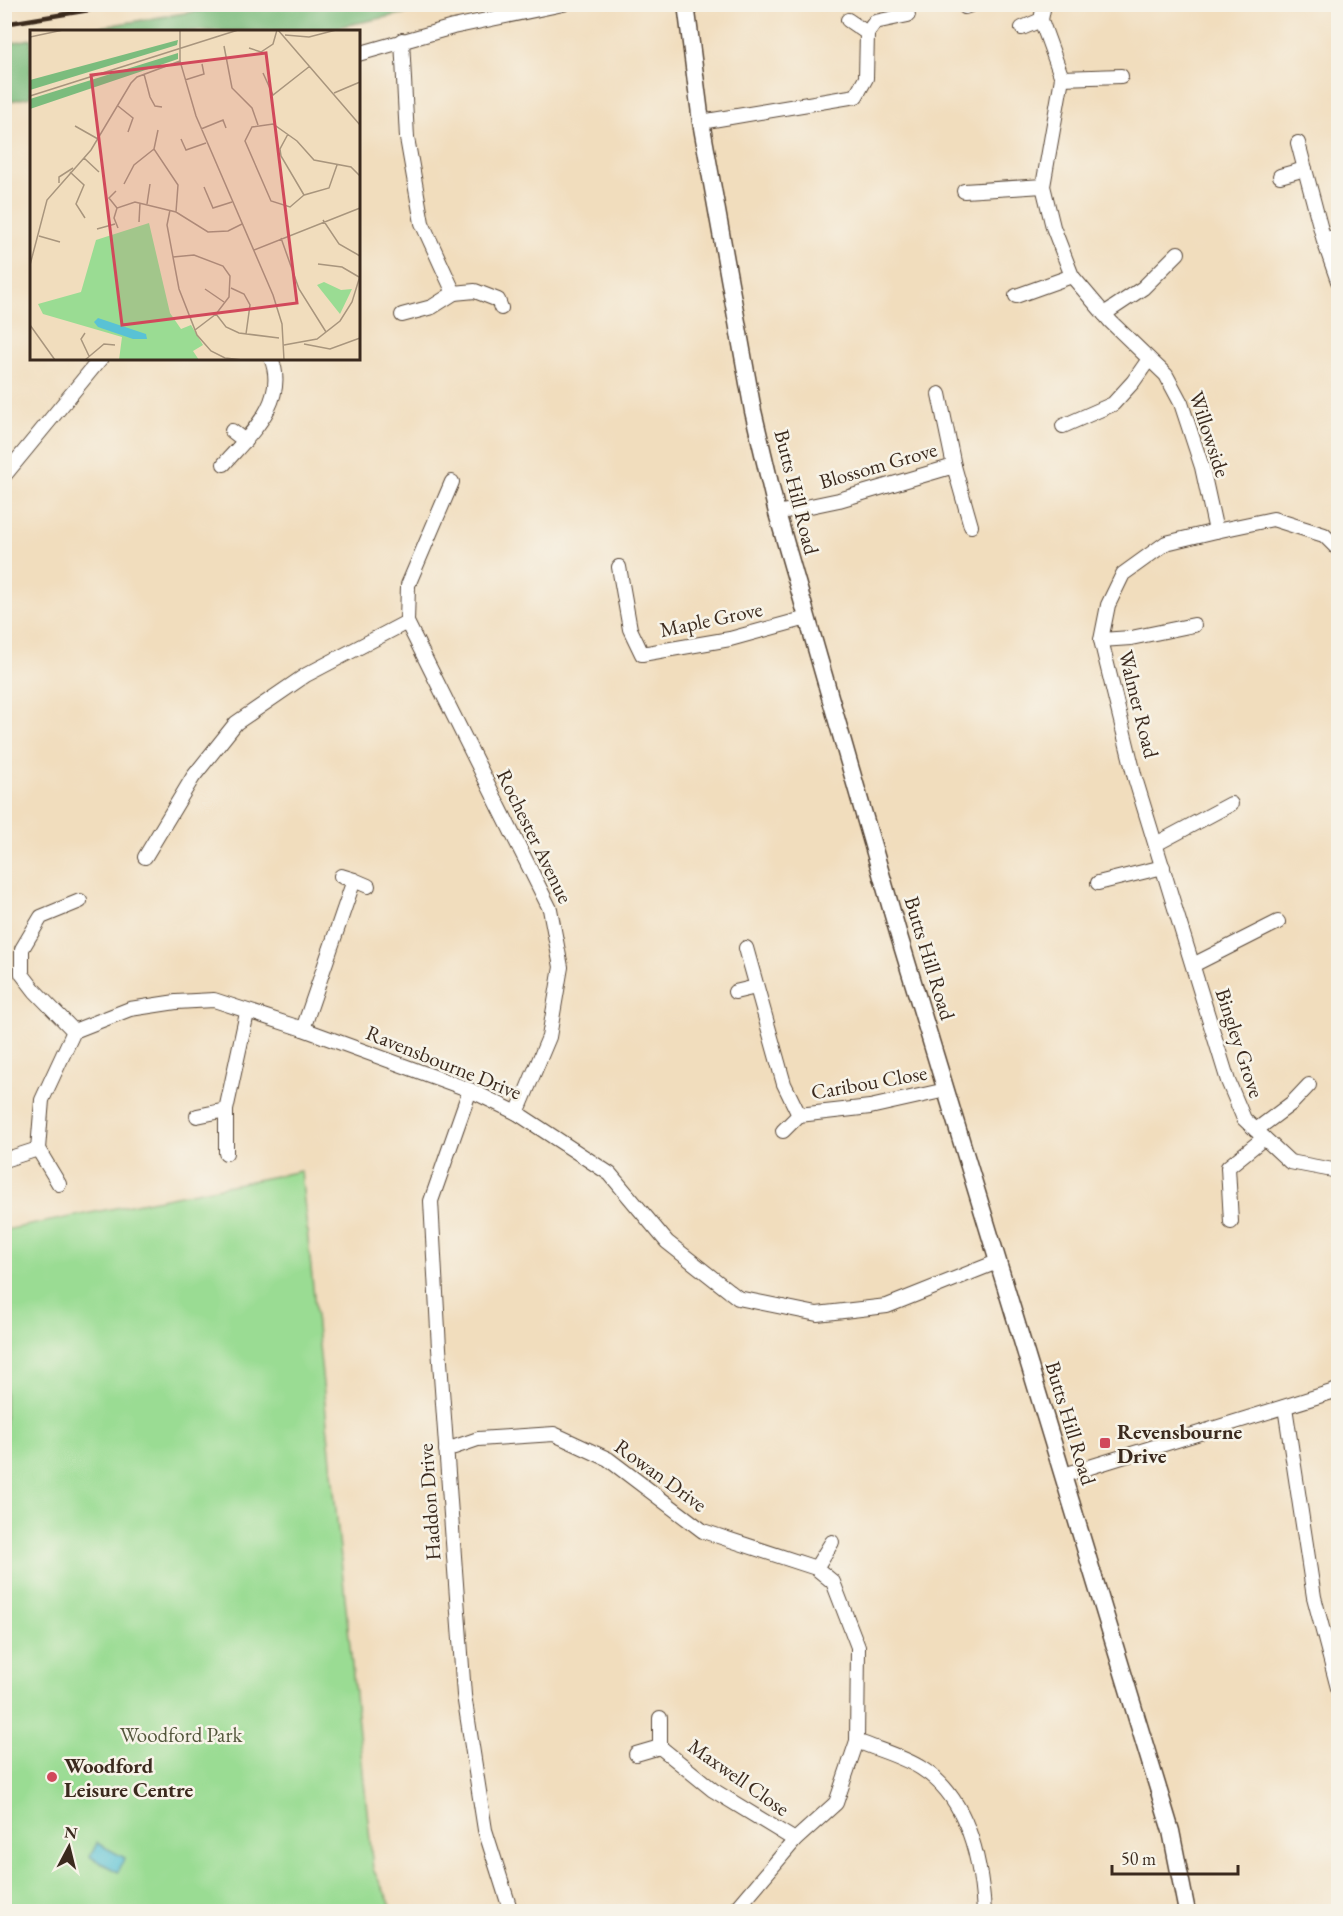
<svg xmlns="http://www.w3.org/2000/svg" width="1343" height="1916" font-family="'EB Garamond',serif">
<style>
.green{fill:#9adc93;stroke:#6a8358;stroke-width:1.5}
.forest{fill:#7bbc7d;stroke:#5b734e;stroke-width:1.5}
.water{fill:#59c2d5;stroke:#4a767a;stroke-width:1.5}
.lines{fill:none;stroke-linecap:round;stroke-linejoin:round}
.minor-casing{stroke:#564536;stroke-width:16}
.tertiary-casing{stroke:#564536;stroke-width:19}
.minor{stroke:#fff;stroke-width:14}
.tertiary{stroke:#fff;stroke-width:16}
.rail{stroke:#3b2a1e;stroke-width:4.5}
.poi-dot{fill:#d1495b;stroke:#f7f3e8;stroke-width:2}
.labels{text-anchor:middle;dominant-baseline:central;stroke-width:5;stroke-linejoin:round;paint-order:stroke}
.street-label{font-size:21px;fill:#3b2a1e;stroke:#f7f3e8}
.poi-label{font-size:21px;font-weight:bold;fill:#3b2a1e;stroke:#f7f3e8;text-anchor:start}
.park-label{font-size:21px;fill:#53563b;stroke:#f7f3e8}
.inset-road{fill:none;stroke:#a8957d;stroke-width:1.5}
.view{fill:#d1495b;fill-opacity:0.15;stroke:#d1495b;stroke-width:3}
.inset-edge{fill:none;stroke:#3b2a1e;stroke-width:3}
</style>
<rect width="100%" height="100%" fill="#f7f3e8"/>
<filter id="ink" filterUnits="userSpaceOnUse"><feTurbulence type="fractalNoise" baseFrequency=".0167" numOctaves="2"/><feDisplacementMap in="SourceGraphic" scale="12" xChannelSelector="R" yChannelSelector="G"/><feConvolveMatrix kernelMatrix="1 2 1 2 8 2 1 2 1" color-interpolation-filters="sRGB"/></filter>
<filter id="wash" filterUnits="userSpaceOnUse"><feTurbulence type="fractalNoise" baseFrequency=".008" numOctaves="4" result="noise"/><feDisplacementMap in="SourceGraphic" scale="24" xChannelSelector="R" yChannelSelector="G"/><feGaussianBlur stdDeviation="1.35" result="paint"/><feColorMatrix in="noise" values="0 0 0 0 0 0 0 0 0 0 0 0 0 0 0 0 0 1.4 0 .05"/><feComposite in="paint" operator="in"/></filter>
<g filter="url(#wash)">
<rect width="100%" height="100%" fill="#f1ddbd"/>
<path class="green" d="M 301,1171 L 373,1869 L 394,1911 L 5,1912 L 5,1230 Z"/>
<g class="forest">
<path d="M 233,5 L 233,4 L 445,5 L 319,31 L 76,31 Z"/>
<path d="M 31,39 L 31,97 L 5,102 L 5,44 Z"/>
</g>
<path class="water" d="M 97,1843 L 125,1858 L 118,1872 L 90,1857 Z"/>
</g>
<g filter="url(#ink)">
<g class="lines">
<defs>
<g id="minor">
<path d="M 1044,4 L 1041,20 L 1062,78 L 1043,186 L 1053,227 L 1072,276 L 1111,322 L 1166,375 L 1181,403 L 1202,467 L 1216,531"/>
<path d="M 965,7 L 974,4"/>
<path d="M 1022,28 L 1041,20"/>
<path d="M 867,33 L 875,22 L 908,15"/>
<path d="M 402,40 L 407,138 L 422,223 L 454,293 L 475,291 L 498,300 L 501,308"/>
<path d="M 358,54 L 453,27 L 563,4"/>
<path d="M 1062,78 L 1121,76"/>
<path d="M 701,122 L 856,96 L 866,78 L 867,33 L 848,20"/>
<path d="M 1298,143 L 1324,241 L 1338,281"/>
<path d="M 1280,176 L 1305,169"/>
<path d="M 964,191 L 1043,186"/>
<path d="M 1324,241 L 1338,235"/>
<path d="M 1016,296 L 1072,276"/>
<path d="M 1104,314 L 1143,288 L 1178,253"/>
<path d="M 402,315 L 432,307 L 454,293"/>
<path d="M 939,394 L 954,466"/>
<path d="M 1063,426 L 1113,404 L 1133,382 L 1149,359"/>
<path d="M 232,431 L 245,441"/>
<path d="M 224,464 C 249,435 289,401 271,358"/>
<path d="M 4,476 L 101,358"/>
<path d="M 777,513 L 839,500 L 954,466 L 971,526"/>
<path d="M 1338,549 L 1324,535 L 1273,519 L 1216,531 L 1166,543 L 1123,574 L 1108,605 L 1101,640 L 1135,778 L 1228,1081 L 1244,1119 L 1290,1162 L 1338,1171"/>
<path d="M 619,567 L 630,629 L 642,654 L 730,639 L 807,618"/>
<path d="M 407,622 L 408,585 L 452,482"/>
<path d="M 1101,640 L 1131,638 L 1194,625"/>
<path d="M 1156,844 L 1231,804"/>
<path d="M 145,857 L 193,777 L 236,723 L 306,675 L 407,622 L 550,909 L 561,967 L 549,1037 L 517,1113"/>
<path d="M 354,880 L 368,886"/>
<path d="M 1098,883 L 1163,867"/>
<path d="M 746,948 L 784,1084 L 799,1115 L 870,1107 L 946,1090"/>
<path d="M 1193,965 L 1278,922"/>
<path d="M 735,992 L 756,987"/>
<path d="M 303,1029 L 354,880 L 341,876"/>
<path d="M 74,1031 L 35,991 L 22,974 L 22,949 L 41,917 L 80,901"/>
<path d="M 470,1090 L 431,1201 L 439,1348 L 464,1695 L 485,1830 L 511,1912"/>
<path d="M 197,1116 L 226,1110"/>
<path d="M 1256,1130 L 1292,1103 L 1309,1085"/>
<path d="M 783,1131 L 799,1115"/>
<path d="M 226,1153 L 226,1110 L 247,1013"/>
<path d="M 4,1160 L 38,1149"/>
<path d="M 59,1184 L 38,1149 L 42,1100 L 74,1031 L 130,1009 L 176,1002 L 214,1000 L 303,1029 L 470,1090 L 517,1113 L 610,1174 L 667,1242 L 738,1298 L 817,1314 L 887,1306 L 997,1262"/>
<path d="M 1231,1222 L 1228,1167 L 1264,1138"/>
<path d="M 1285,1407 L 1314,1597 L 1338,1688"/>
<path d="M 446,1450 L 478,1439 L 554,1434 L 608,1459 L 703,1531 L 816,1568 L 833,1582 L 858,1647 L 857,1741 L 836,1803 L 795,1840 L 734,1912"/>
<path d="M 1064,1475 L 1338,1390"/>
<path d="M 816,1568 L 832,1542"/>
<path d="M 660,1718 L 660,1747 L 713,1790 L 795,1840"/>
<path d="M 857,1741 C 878,1750 902,1756 921,1768 C 968,1797 981,1861 984,1912"/>
<path d="M 636,1754 L 660,1747"/>
</g>
<path id="tertiary" d="M 686,4 L 701,122 L 753,411 L 777,513 L 899,936 L 1171,1831 L 1187,1912"/>
</defs>
<use href="#minor" class="minor-casing"/>
<use href="#tertiary" class="tertiary-casing"/>
<use href="#minor" class="minor"/>
<use href="#tertiary" class="tertiary"/>
<g class="rail">
<path d="M 4,6 L 11,4"/>
<path d="M 4,24 L 126,4"/>
</g>
</g>
</g>
<g class="poi-dot">
<rect x="1099" y="1437" width="12" height="12" rx="3"/>
<circle cx="52" cy="1777" r="6"/>
</g>
<g class="labels">
<g class="street-label">
<text transform="translate(1210 434) rotate(72)">Willowside</text>
<text transform="translate(878 465) rotate(-16)">Blossom Grove</text>
<text transform="translate(797 492) rotate(76)">Butts Hill Road</text>
<text transform="translate(711 619) rotate(-12)">Maple Grove</text>
<text transform="translate(1139 704) rotate(76)">Walmer Road</text>
<text transform="translate(535 836) rotate(64)">Rochester Avenue</text>
<text transform="translate(930 958) rotate(73)">Butts Hill Road</text>
<text transform="translate(1240 1043) rotate(72)">Bingley Grove</text>
<text transform="translate(444 1062) rotate(22)">Ravensbourne Drive</text>
<text transform="translate(869 1082) rotate(-10)">Caribou Close</text>
<text transform="translate(1071 1423) rotate(73)">Butts Hill Road</text>
<text transform="translate(661 1475) rotate(36)">Rowan Drive</text>
<text transform="translate(429 1502) rotate(-94)">Haddon Drive</text>
<text transform="translate(739 1777) rotate(35)">Maxwell Close</text>
</g>
<g class="poi-label">
<text x="1117" y="1431">Revensbourne<tspan x="1117" dy="24">Drive</tspan></text>
<text x="64" y="1765">Woodford<tspan x="64" dy="24">Leisure Centre</tspan></text>
</g>
<g class="park-label">
<text x="181" y="1734">Woodford Park</text>
</g>
</g>
<g transform="translate(30 30)">
<rect width="330" height="330" fill="#f1ddbd"/>
<path d="M 119,193 L 140,283 L 151,299 L 161,295 L 173,315 L 163,321 L 169,330 L 89,330 L 92,307 L 13,284 L 8,274 L 51,262 L 66,210 ZM 294,252 L 311,260 L 322,259 L 310,284 L 287,255 Z" fill="#9adc93"/>
<path d="M 148,10 L 147,15 L 0,60 L 0,50 ZM 148,23 L 148,29 L 0,79 L 0,69 Z" fill="#7bbc7d"/>
<path d="M 68,288 L 116,304 L 117,309 L 103,309 L 68,297 L 64,292 Z" fill="#59c2d5"/>
<path class="inset-road" d="M 150,0 L 150,31 L 166,86 L 243,265 L 252,294 L 254,330M 248,0 L 330,95M 255,5 L 279,7 L 306,0M 0,7 L 33,0M 194,16 L 202,58 L 222,78 L 228,95M 219,18 L 231,22 L 243,14 L 247,0M 233,43 L 243,65 L 280,36M 114,44 L 120,67 L 125,76 L 132,77M 155,50 L 174,44 L 172,34M 304,63 L 330,52M 0,66 L 208,0M 88,76 L 103,88 L 98,102M 45,96 L 68,109M 171,99 L 193,90 L 196,98M 258,104 L 250,119 L 251,126 L 274,165 L 299,158 L 307,135M 151,109 L 156,120 L 176,113M 124,119 L 128,100M 54,128 L 69,142M 40,142 L 54,155 L 46,174 L 55,188M 29,153 L 29,147 L 43,138M 94,154 L 104,135 L 124,119 L 148,155 L 146,182M 174,157 L 183,178 L 202,172M 86,161 L 79,168 L 87,178M 274,165 L 260,177 L 241,171 L 215,111 L 222,97 L 243,94 L 267,111 L 284,130 L 321,137 L 330,146M 117,174 L 120,154M 140,180 L 137,195 L 149,259 L 167,305 L 181,321 L 195,328 L 213,330M 293,190 L 309,214 L 330,226M 109,192 L 110,173M 88,198 L 84,188 L 87,178 L 105,172 L 146,182 L 178,202 L 198,201 L 212,194M 67,199 L 85,194M 9,206 L 30,212M 251,208 L 269,259 L 296,302M 224,220 L 330,178M 143,227 L 164,225 L 193,236 L 200,246 L 199,267 L 186,284 L 165,300M 288,234 L 312,237 L 329,247M 0,235 L 17,170 L 61,120 L 101,53 L 107,47 L 150,31M 201,258 L 214,264 L 220,275 L 216,304M 175,259 L 194,272M 186,284 L 196,297 L 209,303 L 249,308M 0,295 L 25,330M 55,303 L 51,309 L 59,326M 274,314 L 300,319 L 330,308M 254,315 L 287,309 L 310,291 L 322,272 L 330,246M 55,330 L 74,314 L 85,315"/>
<path class="view" d="M 236,23 L 267,273 L 92,295 L 61,45 Z"/>
<rect width="330" height="330" class="inset-edge"/>
</g>
<rect width="1343" height="1916" fill="none" stroke="#f7f3e8" stroke-width="24"/>
<g transform="translate(69 1847) rotate(7)" stroke="#f7f3e8" stroke-width="4.5" paint-order="stroke">
<path d="M0-4.5L10 22L0 15L-10 22Z" fill="#3b2a1e"/>
<text y="-9" font-size="16" font-weight="bold" text-anchor="middle" fill="#3b2a1e">N</text>
</g>
<path d="M1112 1865v9h126v-9" fill="none" stroke="#3b2a1e" stroke-width="3"/>
<text x="1121" y="1865" font-size="18" fill="#3b2a1e" stroke="#f7f3e8" stroke-width="4.5" paint-order="stroke">50 m</text>
</svg>
